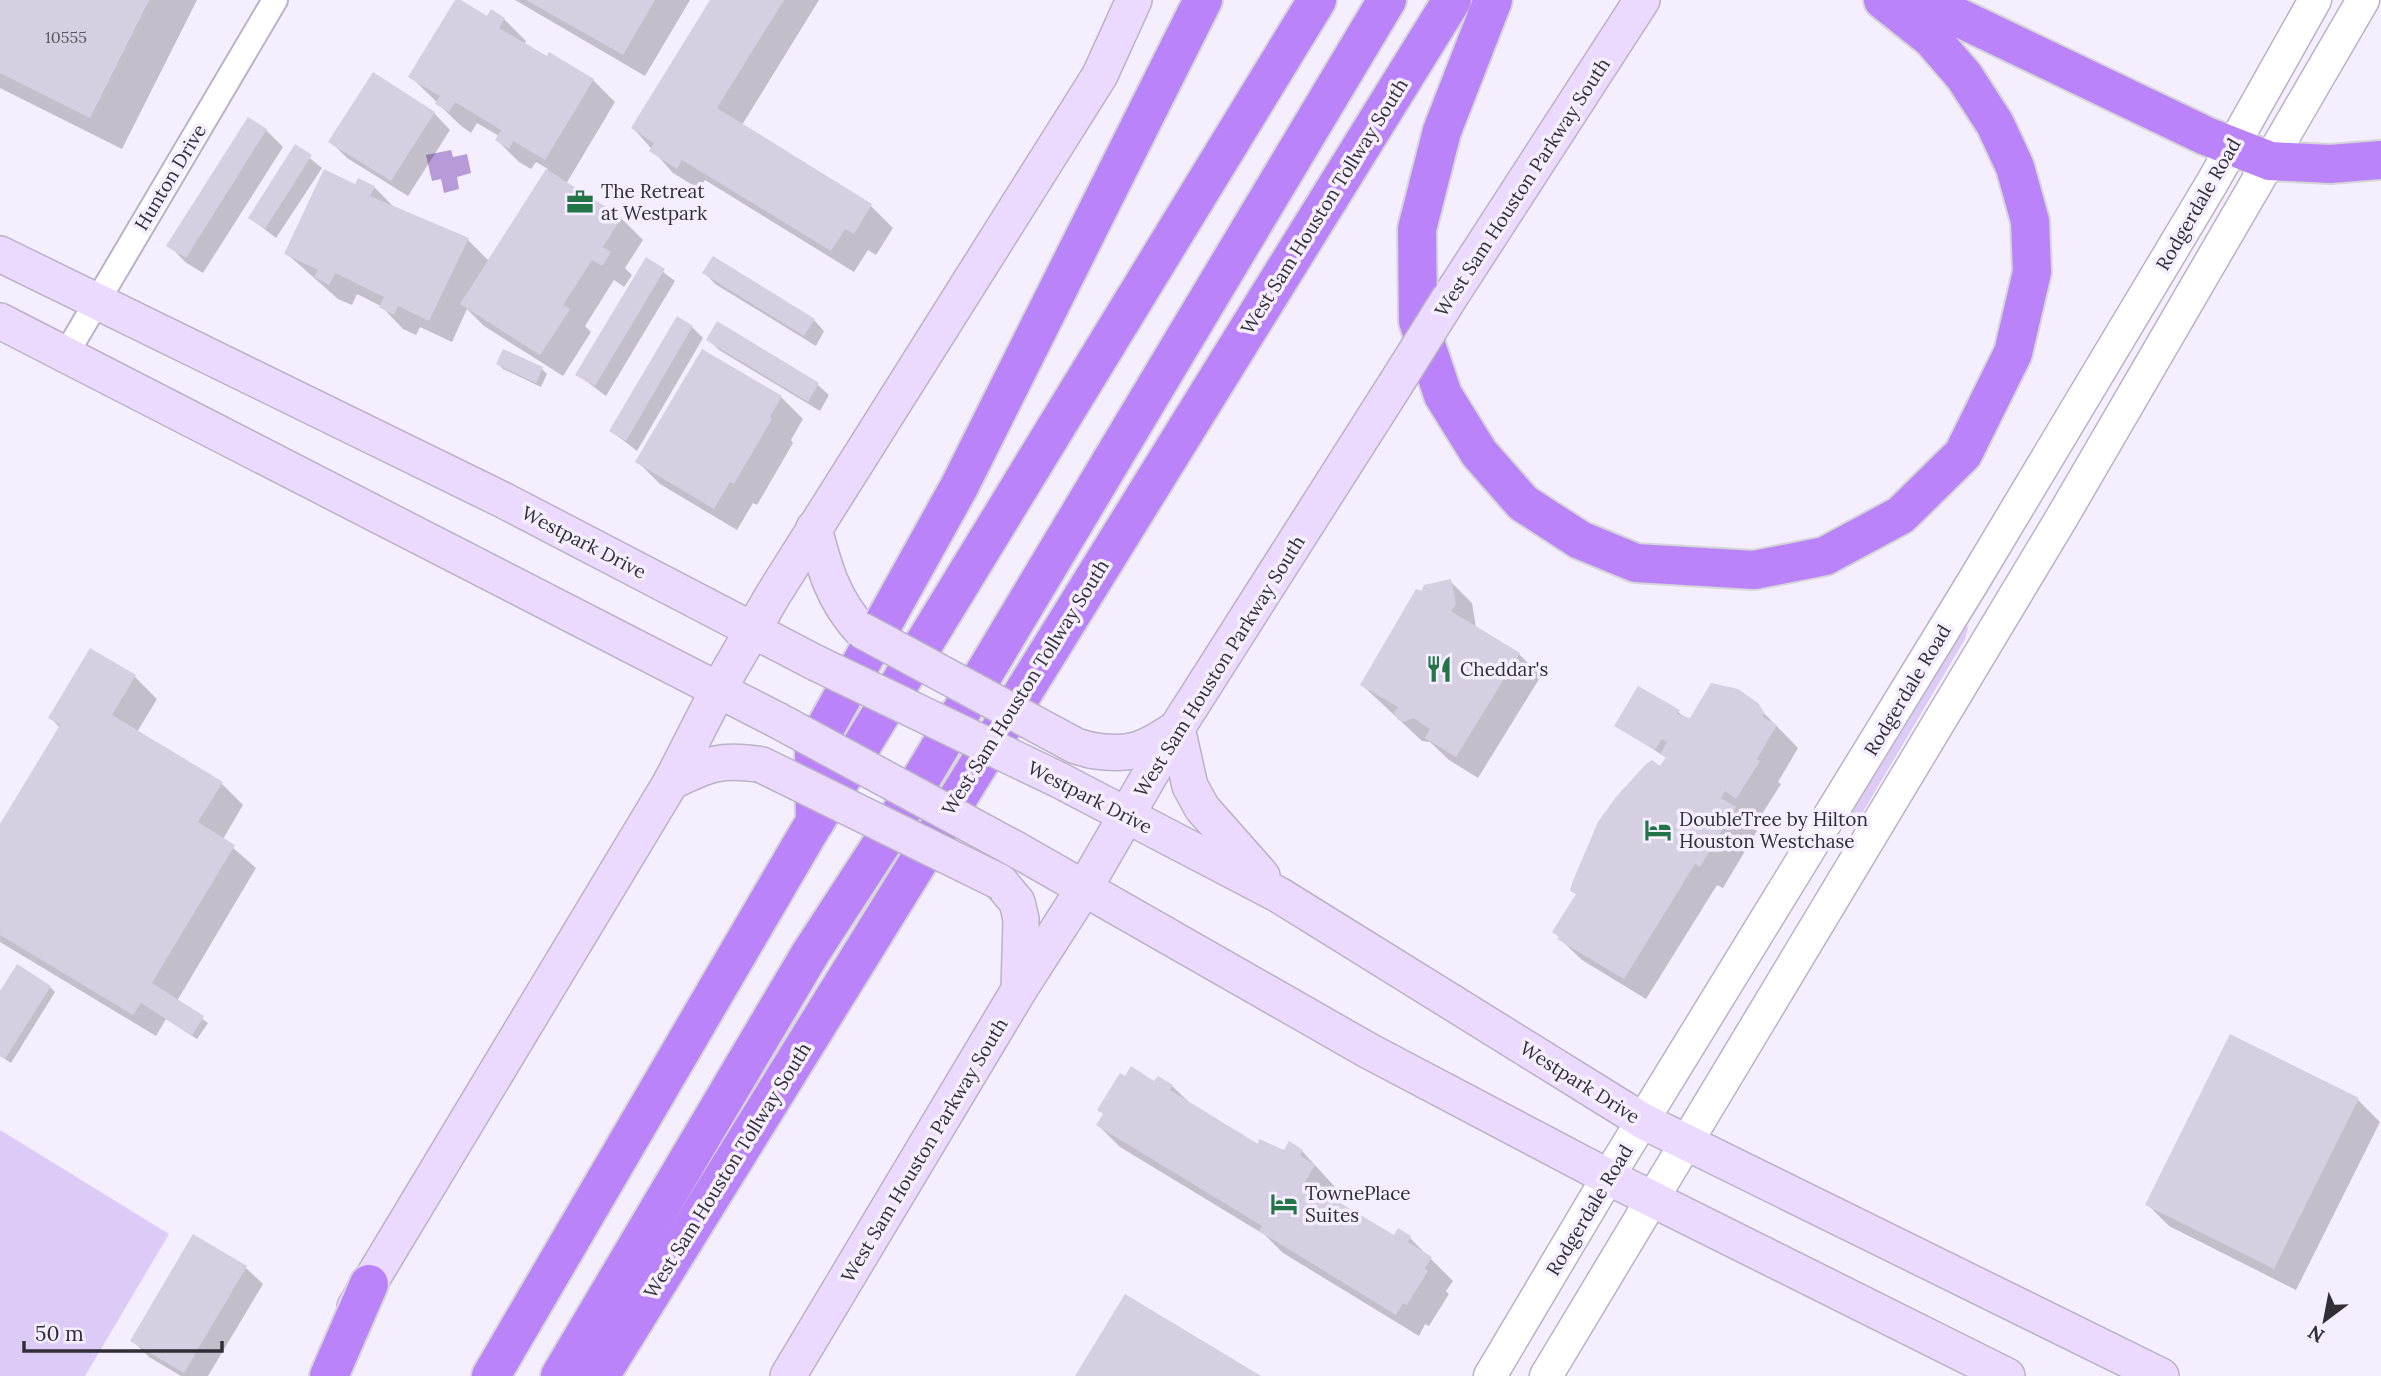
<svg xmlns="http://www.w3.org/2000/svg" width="2381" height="1376" font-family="Lora,serif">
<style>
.green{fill:#ddcbf7}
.water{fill:#b69bd8}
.shadow{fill:#0003}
.building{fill:#d6cee1}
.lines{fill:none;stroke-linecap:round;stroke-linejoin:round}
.minor-casing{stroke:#bab2c5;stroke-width:28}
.tertiary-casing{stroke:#bab2c5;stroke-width:35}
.secondary-casing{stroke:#bab2c5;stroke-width:38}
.motorway-casing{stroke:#d6d5d7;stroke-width:42}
.minor{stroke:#fff;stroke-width:24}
.tertiary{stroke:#fff;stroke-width:32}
.secondary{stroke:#ebdafd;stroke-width:35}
.motorway{stroke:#bb83f9;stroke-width:38}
.secondary-bridge-casing{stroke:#bab2c5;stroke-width:38;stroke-linecap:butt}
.secondary-bridge{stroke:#ebdafd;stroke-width:35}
.labels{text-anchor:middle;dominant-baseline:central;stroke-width:7;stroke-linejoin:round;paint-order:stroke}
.number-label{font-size:16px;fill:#5a5661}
.street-label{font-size:19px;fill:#312e36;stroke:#f5eefe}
.poi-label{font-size:19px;fill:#312e36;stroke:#f5eefe;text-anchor:start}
</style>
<rect width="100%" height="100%" fill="#f5eefe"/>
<g class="green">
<path d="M 1962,623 L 1968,628 L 1965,639 L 1857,822 L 1849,817 L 1872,767 Z"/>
<path d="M 0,1130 L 169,1234 L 85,1376 L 0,1376 Z"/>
</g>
<path class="water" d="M 451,150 L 453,157 L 467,154 L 471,173 L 457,177 L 459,189 L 444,193 L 441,179 L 432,181 L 426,155 Z"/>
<g class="shadow">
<path d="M 0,0 L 197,0 L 122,149 L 0,88 Z"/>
<path d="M 457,0 L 488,19 L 504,19 L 526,41 L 524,45 L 593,80 L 615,102 L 566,184 L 621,218 L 643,240 L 625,268 L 632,275 L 624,287 L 614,280 L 585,326 L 591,332 L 563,376 L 484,326 L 467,309 L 452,342 L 420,327 L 416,335 L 403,329 L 381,306 L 357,294 L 352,305 L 338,299 L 286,253 L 355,186 L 374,187 L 395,208 L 468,240 L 489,261 L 548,169 L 536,162 L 531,169 L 519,162 L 497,140 L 499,136 L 477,123 L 471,133 L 460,125 L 411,77 Z"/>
<path d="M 515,0 L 690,0 L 645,76 Z"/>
<path d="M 712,0 L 819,0 L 742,125 L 871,206 L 893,228 L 876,255 L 868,250 L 854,272 L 705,180 L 699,189 L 673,173 L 633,128 Z"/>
<path d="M 434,113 L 450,130 L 408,196 L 347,158 L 331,142 Z"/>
<path d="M 266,130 L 283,147 L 203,273 L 185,262 L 169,245 Z"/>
<path d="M 296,147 L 322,168 L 276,238 L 250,218 Z"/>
<path d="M 647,260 L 675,281 L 606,396 L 578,375 Z"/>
<path d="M 705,273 L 814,320 L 824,331 L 816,346 L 715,284 Z"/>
<path d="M 718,324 L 818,385 L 829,395 L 820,411 L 719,350 L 708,339 Z"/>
<path d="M 692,327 L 703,338 L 637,451 L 611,431 Z"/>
<path d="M 504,351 L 542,369 L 547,374 L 541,387 L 503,369 L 498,364 Z"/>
<path d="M 781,397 L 803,419 L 791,440 L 793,443 L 757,505 L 753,503 L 737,530 L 660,484 L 638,462 Z"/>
<path d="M 1450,581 L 1472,603 L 1476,628 L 1519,654 L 1541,676 L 1478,778 L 1449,760 L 1430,742 L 1422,741 L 1362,685 L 1422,594 Z"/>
<path d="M 91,650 L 135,677 L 157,699 L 137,732 L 221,783 L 243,805 L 223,839 L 256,868 L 177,1001 L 208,1023 L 197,1039 L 166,1019 L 156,1036 L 0,942 L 0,827 L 60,728 L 50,717 Z"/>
<path d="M 1756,705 L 1798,748 L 1778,782 L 1781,784 L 1759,819 L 1747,812 L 1744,818 L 1757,831 L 1723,888 L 1717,885 L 1646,999 L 1582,960 L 1560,939 L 1577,895 L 1572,890 L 1667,758 L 1616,726 L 1678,712 L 1690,721 Z"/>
<path d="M 50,987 L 55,992 L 11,1063 L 0,1056 L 0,994 Z"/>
<path d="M 1155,1083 L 1172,1086 L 1192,1105 L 1259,1147 L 1284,1152 L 1302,1151 L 1336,1188 L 1330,1199 L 1394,1238 L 1410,1238 L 1453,1281 L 1446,1291 L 1449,1294 L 1429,1326 L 1425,1324 L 1419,1336 L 1283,1253 L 1265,1235 L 1120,1147 L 1098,1125 Z"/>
<path d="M 2358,1100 L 2380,1122 L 2296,1290 L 2169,1226 L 2147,1204 Z"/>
<path d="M 194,1237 L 246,1268 L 263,1284 L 208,1376 L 181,1376 L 149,1357 L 132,1340 Z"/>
</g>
<g class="building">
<path d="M 0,0 L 149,0 L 90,118 L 0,73 Z"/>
<path d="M 455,0 L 461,0 L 487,16 L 491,9 L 505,18 L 499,28 L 547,56 L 549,52 L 594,79 L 545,160 L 513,141 L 509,149 L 495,140 L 501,130 L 455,102 L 449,112 L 435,104 L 440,96 L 408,77 Z"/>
<path d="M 526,0 L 655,0 L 623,55 Z"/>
<path d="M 710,0 L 784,0 L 717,108 L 872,204 L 854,234 L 845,229 L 831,251 L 682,160 L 677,169 L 649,151 L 654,143 L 631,128 Z"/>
<path d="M 373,72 L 435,112 L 391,181 L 328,142 Z"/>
<path d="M 248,117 L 267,129 L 186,258 L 166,246 Z"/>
<path d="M 295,144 L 312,155 L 265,229 L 248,218 Z"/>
<path d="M 324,169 L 355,184 L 358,178 L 375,186 L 370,196 L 469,238 L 429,321 L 398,306 L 394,315 L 379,307 L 384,297 L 335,273 L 329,285 L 314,277 L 318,270 L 284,254 Z"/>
<path d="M 546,169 L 622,217 L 603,247 L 611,252 L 602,266 L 592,260 L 563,305 L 570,309 L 540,355 L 460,304 Z"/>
<path d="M 713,256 L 815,319 L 804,336 L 702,273 Z"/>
<path d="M 646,257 L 665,269 L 595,386 L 575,375 Z"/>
<path d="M 677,316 L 693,326 L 626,441 L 609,431 Z"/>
<path d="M 717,321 L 819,383 L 808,402 L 706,340 Z"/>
<path d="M 503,349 L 543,367 L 536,383 L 496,364 Z"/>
<path d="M 702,349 L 782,396 L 770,417 L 772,419 L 734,484 L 730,482 L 714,509 L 635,462 Z"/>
<path d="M 1451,579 L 1456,604 L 1451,611 L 1520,653 L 1456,757 L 1425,738 L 1430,729 L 1413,718 L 1404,722 L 1398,720 L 1394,713 L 1398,707 L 1360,685 L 1416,589 L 1421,591 L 1424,585 Z"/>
<path d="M 90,648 L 136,675 L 112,715 L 223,782 L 198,822 L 235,845 L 152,983 L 204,1016 L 192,1036 L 141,1003 L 133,1015 L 0,935 L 0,824 L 60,725 L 48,718 Z"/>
<path d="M 1711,683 L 1738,689 L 1758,703 L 1764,712 L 1763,717 L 1777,725 L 1757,759 L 1760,761 L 1736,799 L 1725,791 L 1721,798 L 1736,807 L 1700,867 L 1695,864 L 1624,979 L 1557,939 L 1559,937 L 1552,932 L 1576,894 L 1570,891 L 1572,883 L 1598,822 L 1616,797 L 1646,764 L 1652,760 L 1660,766 L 1666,757 L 1660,754 L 1667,742 L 1662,739 L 1655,750 L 1614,726 L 1638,686 L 1680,710 L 1677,714 L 1690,718 Z"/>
<path d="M 17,964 L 51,986 L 5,1059 L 0,1056 L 0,991 Z"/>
<path d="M 2230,1034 L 2359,1098 L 2274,1269 L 2145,1205 Z"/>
<path d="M 1131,1066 L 1154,1081 L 1158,1076 L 1173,1085 L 1170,1090 L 1258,1144 L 1259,1139 L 1284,1150 L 1289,1141 L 1303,1150 L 1300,1155 L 1315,1165 L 1305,1182 L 1394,1235 L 1398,1228 L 1411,1236 L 1408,1242 L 1432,1257 L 1425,1268 L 1428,1271 L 1407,1305 L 1403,1303 L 1396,1315 L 1259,1231 L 1262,1226 L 1096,1125 L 1103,1114 L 1097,1110 L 1120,1073 L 1125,1076 Z"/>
<path d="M 193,1234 L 247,1266 L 184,1373 L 130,1341 Z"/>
<path d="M 1125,1294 L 1261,1376 L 1075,1376 Z"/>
</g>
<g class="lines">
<defs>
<path id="minor" d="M 66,354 L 275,0"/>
<g id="tertiary">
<path d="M 1490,1376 L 1608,1177 L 1973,582 L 2212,183 L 2315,0"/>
<path d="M 1546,1376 L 2061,519 L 2363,0"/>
</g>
<g id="secondary">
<path d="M 0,254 L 503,500 L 816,663"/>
<path d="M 1450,297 L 1642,0"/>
<path d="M 0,321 L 777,720"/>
<path d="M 814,528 C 824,567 833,600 861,630"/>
<path d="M 1090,750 C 1130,757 1145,750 1177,728 L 1190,786 L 1202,808 L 1262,876"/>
<path d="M 1059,780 L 1279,895 L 1643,1121 L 2161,1376"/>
<path d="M 671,782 C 707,764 722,758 762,765"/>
<path d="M 1017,850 L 1369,1051 L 1608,1177 L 2007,1376"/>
<path d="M 1000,882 L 1017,902 L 1021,919 L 1019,990"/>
<path d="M 355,1307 L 671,782 L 718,690 L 773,595 L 1100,75 L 1134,0"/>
<path d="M 788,1376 L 1019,990 L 1085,887 L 1177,728 L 1395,385"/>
</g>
<g id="motorway">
<path d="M 1493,0 L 1442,131 L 1417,229 L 1418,321 L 1443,395 L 1479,453 L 1523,503 L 1580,540 L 1636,563 L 1754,570 L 1825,556 L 1901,515 L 1963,454 L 2013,353 L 2032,272 L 2030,221 L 2015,167 L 1995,124 L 1964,76 L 1932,39 L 1883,0"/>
<path d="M 1922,0 L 2206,136 L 2270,161 L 2330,164 L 2381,160"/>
<path d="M 815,822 L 814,748 L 959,487 L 1203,0"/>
<path d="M 329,1376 L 369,1284"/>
<path d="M 491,1376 L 807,835 L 1317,0"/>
<path d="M 560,1376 L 810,954 L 888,834 L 1387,0"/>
<path d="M 600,1376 L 1452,0"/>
</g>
</defs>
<use href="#minor" class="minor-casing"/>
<use href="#tertiary" class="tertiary-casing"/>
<use href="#secondary" class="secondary-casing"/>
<use href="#motorway" class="motorway-casing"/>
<use href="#minor" class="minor"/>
<use href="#tertiary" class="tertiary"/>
<use href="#secondary" class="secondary"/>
<use href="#motorway" class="motorway"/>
<defs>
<g id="secondary-bridge">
<path d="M 1395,385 L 1450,297"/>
<path d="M 861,630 L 1076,746 L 1090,750"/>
<path d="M 816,663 L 1059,780"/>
<path d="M 777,720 L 1017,850"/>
<path d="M 762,765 L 1000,882"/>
</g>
</defs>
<use href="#secondary-bridge" class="secondary-bridge-casing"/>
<use href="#secondary-bridge" class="secondary-bridge"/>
</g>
<defs>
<symbol id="office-bare" viewBox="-9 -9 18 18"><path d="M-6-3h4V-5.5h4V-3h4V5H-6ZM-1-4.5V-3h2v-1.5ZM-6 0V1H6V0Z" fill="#237547" stroke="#f5eefe" stroke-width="2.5" paint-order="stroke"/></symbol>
<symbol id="restaurant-bare" viewBox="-9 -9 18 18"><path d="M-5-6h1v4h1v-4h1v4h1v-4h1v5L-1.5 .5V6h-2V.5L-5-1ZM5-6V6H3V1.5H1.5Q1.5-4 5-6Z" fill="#237547" stroke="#f5eefe" stroke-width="2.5" paint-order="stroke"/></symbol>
<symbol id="hotel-bare" viewBox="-9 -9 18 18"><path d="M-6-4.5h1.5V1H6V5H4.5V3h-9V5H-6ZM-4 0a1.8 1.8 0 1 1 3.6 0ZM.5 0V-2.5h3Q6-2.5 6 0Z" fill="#237547" stroke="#f5eefe" stroke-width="2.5" paint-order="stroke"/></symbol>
</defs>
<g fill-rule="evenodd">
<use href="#office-bare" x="561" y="183" width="38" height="38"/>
<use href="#restaurant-bare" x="1420" y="650" width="38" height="38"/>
<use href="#hotel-bare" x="1639" y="811" width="38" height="38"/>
<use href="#hotel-bare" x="1265" y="1185" width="38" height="38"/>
</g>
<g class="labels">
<g class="number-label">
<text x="66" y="37">10555</text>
</g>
<g class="street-label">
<text transform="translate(170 177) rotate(-59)">Hunton Drive</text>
<text transform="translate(1522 187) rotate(-57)">West Sam Houston Parkway South</text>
<text transform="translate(2198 204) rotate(-60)">Rodgerdale Road</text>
<text transform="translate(1324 206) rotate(-58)">West Sam Houston Tollway South</text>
<text transform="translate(584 542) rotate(27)">Westpark Drive</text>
<text transform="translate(1219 666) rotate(-58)">West Sam Houston Parkway South</text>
<text transform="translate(1025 687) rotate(-58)">West Sam Houston Tollway South</text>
<text transform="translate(1907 690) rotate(-59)">Rodgerdale Road</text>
<text transform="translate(1090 797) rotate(27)">Westpark Drive</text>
<text transform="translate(1580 1082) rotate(32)">Westpark Drive</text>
<text transform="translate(924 1150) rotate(-59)">West Sam Houston Parkway South</text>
<text transform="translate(727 1170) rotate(-58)">West Sam Houston Tollway South</text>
<text transform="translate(1589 1210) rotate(-59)">Rodgerdale Road</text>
</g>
<g class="poi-label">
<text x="601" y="191">The Retreat<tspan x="601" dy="22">at Westpark</tspan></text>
<text x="1460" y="669">Cheddar's</text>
<text x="1679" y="819">DoubleTree by Hilton<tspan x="1679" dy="22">Houston Westchase</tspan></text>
<text x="1305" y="1193">TownePlace<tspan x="1305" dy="22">Suites</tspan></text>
</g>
</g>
<g transform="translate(2325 1320) rotate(212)" stroke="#f5eefe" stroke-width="5" paint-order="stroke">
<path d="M0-5L12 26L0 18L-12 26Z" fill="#312e36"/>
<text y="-10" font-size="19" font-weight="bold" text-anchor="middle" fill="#312e36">N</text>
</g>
<path d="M24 1341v10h198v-10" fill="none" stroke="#312e36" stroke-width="3.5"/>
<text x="35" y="1341" font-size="21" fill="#312e36" stroke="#f5eefe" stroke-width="5" paint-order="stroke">50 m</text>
</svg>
